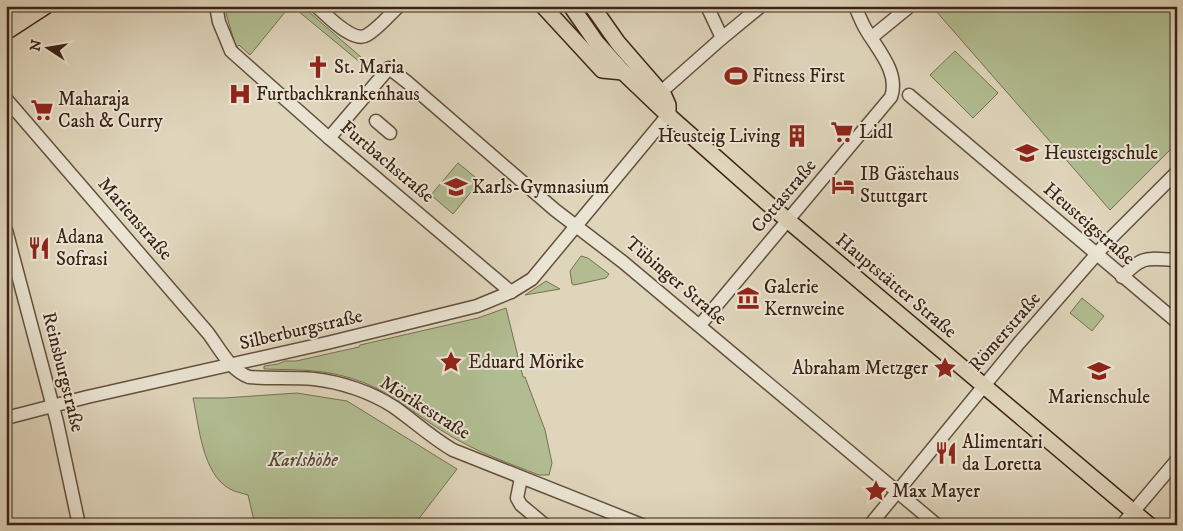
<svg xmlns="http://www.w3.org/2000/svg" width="1183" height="531" font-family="'IM FELL DW Pica',serif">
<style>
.green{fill:#b1bd91;stroke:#767053}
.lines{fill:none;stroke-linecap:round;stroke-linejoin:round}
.minor-casing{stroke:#64503e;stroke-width:15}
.major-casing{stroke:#3b2315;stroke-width:18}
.minor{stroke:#eae4d3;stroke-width:12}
.major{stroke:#dfd5bb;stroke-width:15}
.labels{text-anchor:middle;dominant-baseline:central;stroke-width:4;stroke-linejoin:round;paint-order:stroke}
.poi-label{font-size:19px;fill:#3b2315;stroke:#eae4d3;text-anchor:start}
.street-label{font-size:19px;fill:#3b2315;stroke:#eae4d3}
.park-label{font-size:19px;font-style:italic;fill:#584a34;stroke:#eae4d3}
</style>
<rect width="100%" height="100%" fill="#dfd5bb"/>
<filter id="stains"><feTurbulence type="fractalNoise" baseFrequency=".004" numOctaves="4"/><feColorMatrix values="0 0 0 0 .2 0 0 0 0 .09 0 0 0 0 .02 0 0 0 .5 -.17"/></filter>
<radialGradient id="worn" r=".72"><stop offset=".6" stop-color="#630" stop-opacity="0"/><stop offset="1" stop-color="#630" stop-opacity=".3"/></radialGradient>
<g class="green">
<path d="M 224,6 L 290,6 L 250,55 L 239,45 L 236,48 Z"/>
<path d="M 292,6 L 302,6 L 369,64 L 367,68 Z"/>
<path d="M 939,6 L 1177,6 L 1177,143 L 1110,210 L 935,10 Z"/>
<path d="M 955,51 L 998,93 L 973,118 L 930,75 Z"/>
<path d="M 458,163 L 480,181 L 453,214 L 431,195 Z"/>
<path d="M 581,256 L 588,258 L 609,274 L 606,278 L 574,285 L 572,284 L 570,271 Z"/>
<path d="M 546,281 L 560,289 L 525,295 Z"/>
<path d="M 1082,298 L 1104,316 L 1092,331 L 1070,313 Z"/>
<path d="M 506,308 L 523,377 L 525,377 L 545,430 L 552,463 L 549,475 L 539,475 C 508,463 477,452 449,435 C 411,413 388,387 343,376 C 317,369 291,370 264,369 L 264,366 L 278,364 L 285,361 L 296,361 L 359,347 L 360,345 L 478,318 Z"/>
<path d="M 297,393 L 347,401 L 457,469 L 414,525 L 255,525 L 248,495 C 242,493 235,492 230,489 C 202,474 199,425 193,398 L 224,398 Z"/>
</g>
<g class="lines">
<defs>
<g id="minor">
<path d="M 216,6 L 219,22 L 231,51 L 329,138 L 511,292"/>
<path d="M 316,6 C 327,15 353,44 367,35 C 379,28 389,15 399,6"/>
<path d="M 707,6 L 722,38"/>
<path d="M 872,37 L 910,6"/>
<path d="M 661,92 L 722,38 L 761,6"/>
<path d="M 909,95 L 1177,322"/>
<path d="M 6,99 L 208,333 C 220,349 230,370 249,377 C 270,379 292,377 314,379 C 341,382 371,392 394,407 C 414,421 432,438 453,450 L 642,525"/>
<path d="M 376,121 L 390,133"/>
<path d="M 329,138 L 389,68 L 407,82 L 555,210 L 623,262 L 937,525"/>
<path d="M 6,230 L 57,422 L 79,525"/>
<path d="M 1122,277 C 1144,254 1147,259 1177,260"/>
<path d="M 700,325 L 891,97 C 900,72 876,48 865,28 C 861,21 858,13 855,6"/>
<path d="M 6,418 L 87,397 L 331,342 L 477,306 L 511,292 L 532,279 L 668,115"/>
<path d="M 521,478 L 517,498 L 521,505 L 545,525"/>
<path d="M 870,525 L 1019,343 L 1109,240 L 1177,172"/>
<path d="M 1122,525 L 1177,460"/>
</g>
<g id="major">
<path d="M 543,6 L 602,70 L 623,72"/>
<path d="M 571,6 L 596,42 L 623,72 L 668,115 L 772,207 L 1149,525"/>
<path d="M 592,6 L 618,43 L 664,96 L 668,105 L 668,115"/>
<path d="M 6,15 L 19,6"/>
<path d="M 6,32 L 46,6"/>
</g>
</defs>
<use href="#minor" class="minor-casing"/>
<use href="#major" class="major-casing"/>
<use href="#minor" class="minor"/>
<use href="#major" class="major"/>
</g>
<defs>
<symbol id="church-bare" viewBox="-9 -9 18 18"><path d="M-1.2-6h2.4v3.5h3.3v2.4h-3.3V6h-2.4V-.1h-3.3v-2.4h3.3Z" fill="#8f2418" stroke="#eae4d3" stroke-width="2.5" paint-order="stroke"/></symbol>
<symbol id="stadium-bare" viewBox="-9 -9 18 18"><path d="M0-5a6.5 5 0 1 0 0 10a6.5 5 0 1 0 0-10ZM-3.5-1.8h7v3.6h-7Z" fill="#8f2418" stroke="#eae4d3" stroke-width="2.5" paint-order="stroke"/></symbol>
<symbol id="hospital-bare" viewBox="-9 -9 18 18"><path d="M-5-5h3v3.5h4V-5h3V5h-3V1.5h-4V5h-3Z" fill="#8f2418" stroke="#eae4d3" stroke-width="2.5" paint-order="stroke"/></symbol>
<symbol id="supermarket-bare" viewBox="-9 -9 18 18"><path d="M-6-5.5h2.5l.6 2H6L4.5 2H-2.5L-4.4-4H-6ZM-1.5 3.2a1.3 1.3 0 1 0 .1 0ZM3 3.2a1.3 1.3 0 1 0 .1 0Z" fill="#8f2418" stroke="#eae4d3" stroke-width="2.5" paint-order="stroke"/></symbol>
<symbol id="building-bare" viewBox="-9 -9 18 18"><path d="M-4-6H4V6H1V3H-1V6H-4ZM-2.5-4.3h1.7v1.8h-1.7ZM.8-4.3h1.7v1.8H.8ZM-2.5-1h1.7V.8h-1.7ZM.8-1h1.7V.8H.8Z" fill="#8f2418" stroke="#eae4d3" stroke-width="2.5" paint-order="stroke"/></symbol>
<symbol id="school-bare" viewBox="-9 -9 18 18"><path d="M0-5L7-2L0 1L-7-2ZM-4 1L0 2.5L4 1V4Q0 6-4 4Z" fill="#8f2418" stroke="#eae4d3" stroke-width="2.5" paint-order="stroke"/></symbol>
<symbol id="hotel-bare" viewBox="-9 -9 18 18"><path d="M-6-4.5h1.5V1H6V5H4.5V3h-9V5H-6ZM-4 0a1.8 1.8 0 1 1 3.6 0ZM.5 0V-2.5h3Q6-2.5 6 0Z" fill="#8f2418" stroke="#eae4d3" stroke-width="2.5" paint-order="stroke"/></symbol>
<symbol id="restaurant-bare" viewBox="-9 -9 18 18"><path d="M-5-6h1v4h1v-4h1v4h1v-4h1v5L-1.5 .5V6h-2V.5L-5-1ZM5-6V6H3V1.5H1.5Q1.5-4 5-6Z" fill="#8f2418" stroke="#eae4d3" stroke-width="2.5" paint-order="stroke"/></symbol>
<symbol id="museum-bare" viewBox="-9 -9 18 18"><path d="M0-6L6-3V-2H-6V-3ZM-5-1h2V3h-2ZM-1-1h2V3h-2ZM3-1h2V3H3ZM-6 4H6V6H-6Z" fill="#8f2418" stroke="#eae4d3" stroke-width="2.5" paint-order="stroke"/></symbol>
<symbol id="sight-bare" viewBox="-9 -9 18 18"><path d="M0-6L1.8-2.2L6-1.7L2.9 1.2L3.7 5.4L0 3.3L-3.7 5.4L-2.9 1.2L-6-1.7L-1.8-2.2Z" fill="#8f2418" stroke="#eae4d3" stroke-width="2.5" paint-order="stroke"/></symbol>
</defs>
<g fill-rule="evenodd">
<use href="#church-bare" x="302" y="51" width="32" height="32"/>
<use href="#stadium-bare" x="720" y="60" width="32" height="32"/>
<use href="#hospital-bare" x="224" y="78" width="32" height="32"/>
<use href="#supermarket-bare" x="26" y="94" width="32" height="32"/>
<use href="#supermarket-bare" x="826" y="116" width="32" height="32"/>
<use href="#building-bare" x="781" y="120" width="32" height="32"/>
<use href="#school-bare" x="1011" y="137" width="32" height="32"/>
<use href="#hotel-bare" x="827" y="169" width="32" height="32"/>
<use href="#school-bare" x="440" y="171" width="32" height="32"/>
<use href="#restaurant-bare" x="23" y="232" width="32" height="32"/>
<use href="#museum-bare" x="732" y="282" width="32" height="32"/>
<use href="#sight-bare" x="435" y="346" width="32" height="32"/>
<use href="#sight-bare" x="929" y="352" width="32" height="32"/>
<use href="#school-bare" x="1083" y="355" width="32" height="32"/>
<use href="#restaurant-bare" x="930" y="437" width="32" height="32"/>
<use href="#sight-bare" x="860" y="475" width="32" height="32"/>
</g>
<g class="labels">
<g class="poi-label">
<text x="334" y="67">St. Maria</text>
<text x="752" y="76">Fitness First</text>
<text x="256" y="94">Furtbachkrankenhaus</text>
<text x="58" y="99">Maharaja<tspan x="58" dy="22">Cash &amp; Curry</tspan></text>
<text x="859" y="132">Lidl</text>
<text x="780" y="136" text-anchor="end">Heusteig Living</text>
<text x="1044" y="153">Heusteigschule</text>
<text x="860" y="174">IB Gästehaus<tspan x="860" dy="22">Stuttgart</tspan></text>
<text x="472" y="187">Karls-Gymnasium</text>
<text x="56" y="237">Adana<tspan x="56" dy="22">Sofrasi</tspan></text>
<text x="764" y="287">Galerie<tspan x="764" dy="22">Kernweine</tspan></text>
<text x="468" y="362">Eduard Mörike</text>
<text x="928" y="368" text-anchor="end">Abraham Metzger</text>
<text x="1099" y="397" text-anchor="middle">Marienschule</text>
<text x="962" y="442">Alimentari<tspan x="962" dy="22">da Loretta</tspan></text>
<text x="892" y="491">Max Mayer</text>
</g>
<g class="street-label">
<text transform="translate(387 162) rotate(40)">Furtbachstraße</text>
<text transform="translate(784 196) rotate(-50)">Cottastraße</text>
<text transform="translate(135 219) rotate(49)">Marienstraße</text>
<text transform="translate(1089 224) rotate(41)">Heusteigstraße</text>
<text transform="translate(676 281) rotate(40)">Tübinger Straße</text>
<text transform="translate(896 286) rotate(40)">Hauptstätter Straße</text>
<text transform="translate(301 330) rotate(-13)">Silberburgstraße</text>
<text transform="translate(1005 332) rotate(-49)">Römerstraße</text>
<text transform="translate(63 372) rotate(76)">Reinsburgstraße</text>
<text transform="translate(425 408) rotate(32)">Mörikestraße</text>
</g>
<g class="park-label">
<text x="303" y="460">Karlshöhe</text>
</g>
</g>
<rect width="1183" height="531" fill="none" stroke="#dfd5bb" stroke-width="25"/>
<rect x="8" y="8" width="1168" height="516" fill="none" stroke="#3b2315" stroke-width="2.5"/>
<rect x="12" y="12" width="1158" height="506" fill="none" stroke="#3b2315"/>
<g transform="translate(48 48) rotate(282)" stroke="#eae4d3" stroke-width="4" paint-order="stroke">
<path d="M0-4L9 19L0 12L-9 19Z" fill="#3b2315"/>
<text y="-8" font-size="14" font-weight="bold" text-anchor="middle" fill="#3b2315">N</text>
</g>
<rect width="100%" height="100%" filter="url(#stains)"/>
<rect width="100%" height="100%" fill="url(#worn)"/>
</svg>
